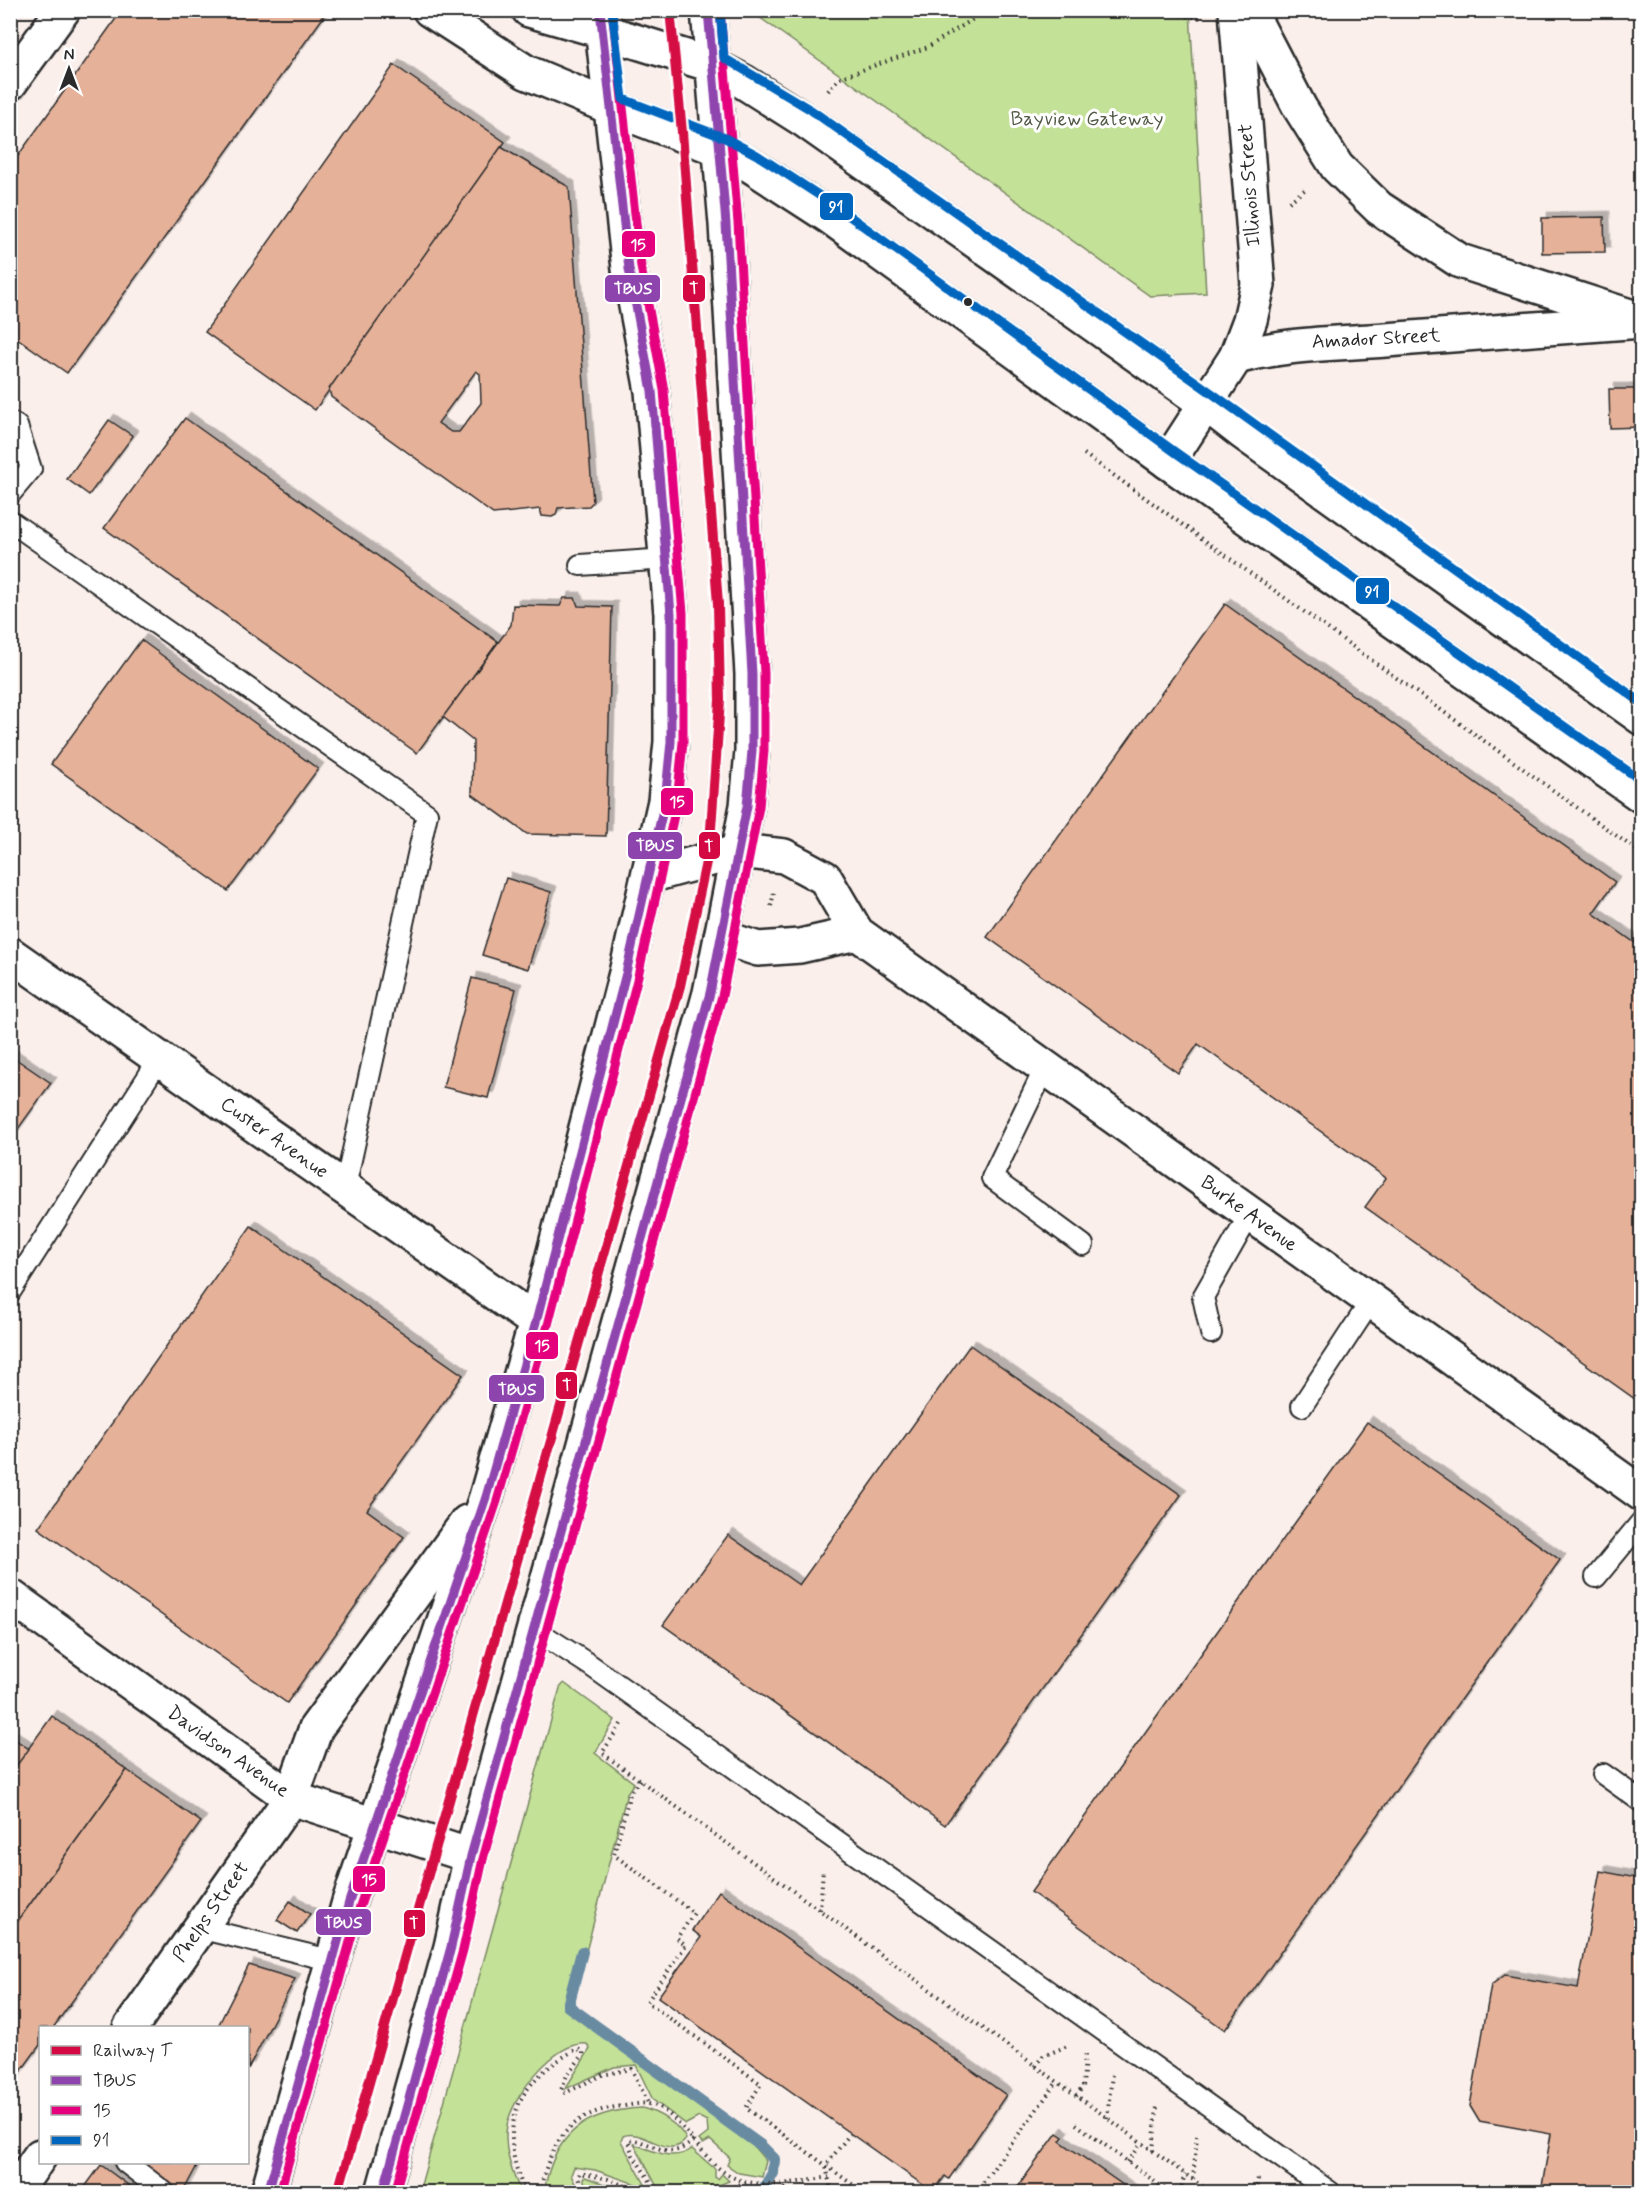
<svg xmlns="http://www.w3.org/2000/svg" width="1652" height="2203" font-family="Mynerve,sans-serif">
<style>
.green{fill:#c4e198;stroke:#788662;stroke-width:1.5}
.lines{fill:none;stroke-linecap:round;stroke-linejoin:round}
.stream{stroke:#688ba2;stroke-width:12}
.building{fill:#e5b199;stroke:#2b2b2b;stroke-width:1.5;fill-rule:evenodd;filter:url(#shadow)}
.lane-casing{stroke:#2b2b2b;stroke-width:24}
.street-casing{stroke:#2b2b2b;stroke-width:38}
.secondary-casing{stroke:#2b2b2b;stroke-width:38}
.primary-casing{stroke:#2b2b2b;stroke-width:38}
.path{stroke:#2b2b2b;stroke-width:4;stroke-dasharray:1.5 4.5;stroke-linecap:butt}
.lane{stroke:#fff;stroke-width:20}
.street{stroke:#fff;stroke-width:33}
.secondary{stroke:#fff;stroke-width:33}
.primary{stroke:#fff;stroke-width:33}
.bus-1-casing{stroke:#fff;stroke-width:14}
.bus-2-casing{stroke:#fff;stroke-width:14}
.bus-3-casing{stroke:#fff;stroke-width:14}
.bus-1{stroke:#8e44ad;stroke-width:9}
.bus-2{stroke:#e5007d;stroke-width:9}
.bus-3{stroke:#0065bd;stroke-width:9}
.rail-1-casing{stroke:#fff;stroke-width:15}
.rail-1{stroke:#d40843;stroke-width:10}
.bus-dot{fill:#2b2b2b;stroke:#fff;stroke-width:2}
.labels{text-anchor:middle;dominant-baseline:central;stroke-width:6;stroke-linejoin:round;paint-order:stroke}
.park-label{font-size:20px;fill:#515846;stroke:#fff}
.street-label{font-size:20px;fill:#2b2b2b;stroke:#fff}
.line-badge{stroke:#fff;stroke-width:2}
.badge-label{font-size:16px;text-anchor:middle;font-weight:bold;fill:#fff}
</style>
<defs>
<filter id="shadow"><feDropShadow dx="5.5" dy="-5.5" stdDeviation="0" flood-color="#0004"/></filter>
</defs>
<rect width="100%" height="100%" fill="#faefeb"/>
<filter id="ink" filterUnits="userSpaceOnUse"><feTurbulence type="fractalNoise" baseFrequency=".0167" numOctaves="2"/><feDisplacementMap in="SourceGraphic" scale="12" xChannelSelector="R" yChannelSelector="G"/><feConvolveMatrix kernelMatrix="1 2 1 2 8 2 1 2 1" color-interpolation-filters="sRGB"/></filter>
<g filter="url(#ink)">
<g class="green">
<path d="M 754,11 L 1190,11 L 1206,293 L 1150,296 L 759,17 Z"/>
<path d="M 564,1683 L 615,1720 L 595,1753 L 634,1783 L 627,1793 L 586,1952 L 580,1951 L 565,2008 L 749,2141 L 766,2161 L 762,2177 L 739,2173 L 727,2165 L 730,2158 L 710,2140 L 703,2144 L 699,2140 L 708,2133 L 707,2121 L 699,2117 L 686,2124 L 653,2100 L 636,2065 L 614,2067 L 565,2089 L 590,2049 L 587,2044 C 556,2039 512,2097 507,2125 C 503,2147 512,2173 521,2192 L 419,2192 L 560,1688 Z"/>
<path d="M 642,2108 C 658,2112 679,2124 686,2139 C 670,2162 643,2127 623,2136 L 621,2141 L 647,2188 L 595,2170 L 574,2167 L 571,2175 L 579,2192 L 544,2192 C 554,2134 584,2111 642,2108 Z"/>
<path d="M 634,2144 C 654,2151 673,2162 692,2149 L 715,2169 L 715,2177 L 718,2179 L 722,2174 L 729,2181 L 702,2192 L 660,2192 Z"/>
<path d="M 585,2177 L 626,2192 L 589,2192 L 583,2179 Z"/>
</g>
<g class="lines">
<path class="stream" d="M 582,1952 L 568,2006 L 760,2145 L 774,2159 L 773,2173 L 762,2192"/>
</g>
<g class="building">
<path d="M 122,10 L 324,12 L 322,19 L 67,373 L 10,333 L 10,167 Z"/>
<path d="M 394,65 L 505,142 L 315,410 L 205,332 Z"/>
<path d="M 501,147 L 569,187 L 593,502 L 589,506 L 558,508 L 556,515 L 552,517 L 542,516 L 540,509 L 493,514 L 331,397 L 329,389 ZM 476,371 L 480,374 L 481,403 L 459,432 L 451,432 L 438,423 Z"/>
<path d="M 1604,217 L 1605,252 L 1542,253 L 1542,218 Z"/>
<path d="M 1609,389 L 1642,389 L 1642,427 L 1610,428 Z"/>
<path d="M 185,418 L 498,642 L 417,753 L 104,528 Z"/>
<path d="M 109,420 L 133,436 L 89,495 L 67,479 Z"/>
<path d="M 564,598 L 575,598 L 578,606 L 612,607 L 606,836 L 527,834 L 472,794 L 473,741 L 443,717 L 511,625 L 513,605 L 560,606 Z"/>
<path d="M 1225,604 L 1615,882 L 1593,913 L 1642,948 L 1642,1404 L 1365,1207 L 1386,1178 L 1198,1044 L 1178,1073 L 987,937 Z"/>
<path d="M 141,640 L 318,769 L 228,891 L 51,764 Z"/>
<path d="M 506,878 L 551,892 L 528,969 L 482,955 Z"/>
<path d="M 472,978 L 516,989 L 488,1098 L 443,1087 Z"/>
<path d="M 10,1055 L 51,1083 L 10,1140 Z"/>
<path d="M 251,1226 L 463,1375 L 367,1510 L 404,1537 L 287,1703 L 38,1528 Z"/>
<path d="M 970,1345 L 1181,1495 L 945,1825 L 663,1625 L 728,1535 L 799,1585 Z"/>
<path d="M 1367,1422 L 1560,1560 L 1225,2030 L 1031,1892 Z"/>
<path d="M 52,1716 L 127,1770 L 10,1932 L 10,1774 Z"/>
<path d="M 10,1736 L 29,1749 L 10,1774 Z"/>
<path d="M 127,1770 L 201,1822 L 53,2028 L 40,2028 L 40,2045 L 10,2086 L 10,1932 Z"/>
<path d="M 1600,1871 L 1642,1879 L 1642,2192 L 1541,2192 L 1551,2134 L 1479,2121 L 1470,2106 L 1491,1985 L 1505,1975 L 1578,1988 Z"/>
<path d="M 719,1891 L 1006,2095 L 949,2179 L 945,2176 L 933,2192 L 658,1997 L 701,1937 L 692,1930 Z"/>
<path d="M 290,1901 L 310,1914 L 297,1933 L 277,1920 Z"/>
<path d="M 249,1965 L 295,1979 L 248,2069 L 248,2028 L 217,2028 Z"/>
<path d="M 1057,2133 L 1063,2137 L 1060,2141 L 1133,2192 L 1014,2192 Z"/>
<path d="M 147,2162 L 199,2162 L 183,2192 L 137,2181 Z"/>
<path d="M 101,2165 L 132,2188 L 129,2192 L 82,2191 Z"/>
</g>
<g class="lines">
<defs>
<g id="lane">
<path d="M 10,422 L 17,426 L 31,469 L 10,494"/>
<path d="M 10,521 L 427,814 L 345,1187"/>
<path d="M 580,565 L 667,559"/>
<path d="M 1045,1068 L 992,1178 L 1083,1245"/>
<path d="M 10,1292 L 160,1058"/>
<path d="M 1211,1333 L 1203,1297 L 1250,1214"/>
<path d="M 1302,1406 L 1371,1301"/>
<path d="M 1596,1577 L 1642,1521"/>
<path d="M 534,1629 L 590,1665 L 1330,2192"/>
<path d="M 1603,1774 L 1642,1802"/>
<path d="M 199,1928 L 334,1961"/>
<path d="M 125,2162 L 164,2192"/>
</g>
<g id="street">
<path d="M 430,10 L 526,72 L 612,108"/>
<path d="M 529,10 L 602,31"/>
<path d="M 10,83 L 63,10"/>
<path d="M 1236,357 C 1290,343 1332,344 1386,340 C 1471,333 1556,327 1642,321"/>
<path d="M 649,876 L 740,851 L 784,856 L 825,878 L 857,933 L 1642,1494"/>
<path d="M 721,937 L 758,949 L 800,946 L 857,933"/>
<path d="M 10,954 L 536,1322"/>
<path d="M 10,1596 L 291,1798 L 471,1856"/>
<path d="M 130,2028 L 291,1798"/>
<path d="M 15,2192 L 40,2156"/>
</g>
<g id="secondary">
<path d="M 1249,10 L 1300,108 L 1337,167 L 1379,208 L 1460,261 L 1642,320"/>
<path d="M 602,31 L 712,65 L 744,82 L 804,120 L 1206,404 L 1242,432 L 1642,718"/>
<path d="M 612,108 L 719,149 L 750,165 L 830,217 L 1168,462 L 1642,796"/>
<path d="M 1168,462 L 1236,357 L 1250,320 L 1258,285 L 1236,10"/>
</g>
<g id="primary">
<path d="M 291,1798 L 316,1728 L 467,1522"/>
<path d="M 268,2192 L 349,1902 L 486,1497 L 536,1322 L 626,973 L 665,801 L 671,742 L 671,614 L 652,391 L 629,269 L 600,10"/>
<path d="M 383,2192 L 451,1947 L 471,1856 L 710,993 L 747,806 L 752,751 L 752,674 L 726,224 L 708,10"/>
</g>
</defs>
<use href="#lane" class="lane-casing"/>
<use href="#street" class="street-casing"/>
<use href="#secondary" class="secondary-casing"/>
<use href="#primary" class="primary-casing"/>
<g class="path">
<path d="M 1139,10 L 1201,18"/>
<path d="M 828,91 L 839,78 L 928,47 L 988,10"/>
<path d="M 1289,202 L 1307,188"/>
<path d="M 1084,454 L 1642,854"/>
<path d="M 771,906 L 774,892"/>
<path d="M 621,1724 L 602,1753 L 1210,2192"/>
<path d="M 640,1780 L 630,1793 L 614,1855 L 694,1913 L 677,1938 L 686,1945 L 647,2002 L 761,2084 L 746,2108 L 863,2192"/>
<path d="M 820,1910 L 823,1870"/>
<path d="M 1035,2066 L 1043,2056 L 1070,2045"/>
<path d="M 1076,2096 L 1083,2087 L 1085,2054"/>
<path d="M 1107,2118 L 1112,2075"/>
<path d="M 1076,2124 L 1165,2189"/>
<path d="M 1153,2151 L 1157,2107"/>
<path d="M 1128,2162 L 1141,2144"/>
<path d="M 1193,2179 L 1197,2136"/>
<path d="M 525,2192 C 497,2127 514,2083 577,2049 L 583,2051 L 583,2055 L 567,2075 L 561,2090 L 565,2093 L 602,2075 L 632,2069 L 648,2103"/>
<path d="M 540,2192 C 550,2142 570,2111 624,2106 C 637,2104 648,2101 660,2108 C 690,2126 705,2167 737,2179 C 765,2189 800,2182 829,2177"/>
<path d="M 583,2192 L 578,2178 L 580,2173 L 608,2179 L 640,2192"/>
<path d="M 650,2192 L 652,2184 L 633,2155 L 628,2141 L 634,2140 C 660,2146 671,2161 694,2140"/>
<path d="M 716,2192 L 748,2182"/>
<path d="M 780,2192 L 791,2183"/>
<path d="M 831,2192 L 826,2165 L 850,2134"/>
<path d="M 976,2192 L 1057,2082"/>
<path d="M 1180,2192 L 1185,2174"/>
<path d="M 1256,2192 L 1258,2178"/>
</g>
<use href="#lane" class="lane"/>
<use href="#street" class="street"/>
<use href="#secondary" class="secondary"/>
<use href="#primary" class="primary"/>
<defs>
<g id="bus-1">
<path d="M 268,2192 L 349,1902 L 486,1497 L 536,1322 L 626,973 L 665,801 L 671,742 L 671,614 L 652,391 L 629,269 L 600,10"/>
<path d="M 383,2192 L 451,1947 L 471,1856 L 710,993 L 747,806 L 752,751 L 752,674 L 726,224 L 708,10"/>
</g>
<g id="bus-2">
<path d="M 280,2192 L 360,1906 L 497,1501 L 548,1325 L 638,976 L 677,802 L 683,742 L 683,613 L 664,390 L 641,267 L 612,10"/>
<path d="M 395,2192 L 463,1950 L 483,1859 L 722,996 L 759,807 L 764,751 L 764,673 L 738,223 L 720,10"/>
</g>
<g id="bus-3">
<path d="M 612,10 L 623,99 L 725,138 L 757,155 L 837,207 L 1175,452 L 1642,781"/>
<path d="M 720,10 L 724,58 L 811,110 L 1213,394 L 1642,703"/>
</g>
</defs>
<use href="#bus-1" class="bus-1-casing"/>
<use href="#bus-2" class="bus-2-casing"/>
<use href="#bus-3" class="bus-3-casing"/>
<use href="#bus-1" class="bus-1"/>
<use href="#bus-2" class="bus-2"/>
<use href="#bus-3" class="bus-3"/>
<defs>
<path id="rail-1" d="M 338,2192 L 680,986 L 710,843 L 720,700 L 718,604 L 682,132 L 670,10"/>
</defs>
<use href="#rail-1" class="rail-1-casing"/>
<use href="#rail-1" class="rail-1"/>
</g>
</g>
<circle class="bus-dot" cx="968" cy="302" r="5"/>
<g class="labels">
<g class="park-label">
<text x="1087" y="119">Bayview Gateway</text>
</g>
<g class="street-label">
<text transform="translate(1250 185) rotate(-94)">Illinois Street</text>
<text transform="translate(1376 339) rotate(-3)">Amador Street</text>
<text transform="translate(274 1138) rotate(35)">Custer Avenue</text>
<text transform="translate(1249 1214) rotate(36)">Burke Avenue</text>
<text transform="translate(228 1752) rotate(35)">Davidson Avenue</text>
<text transform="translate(211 1912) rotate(-55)">Phelps Street</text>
</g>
</g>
<g class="line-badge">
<rect x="819" y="192" width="35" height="29" rx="6" fill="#0065bd"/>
<rect x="621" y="230" width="35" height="28" rx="6" fill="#e5007d"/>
<rect x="682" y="274" width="24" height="29" rx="6" fill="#d40843"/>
<rect x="604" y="274" width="57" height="29" rx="6" fill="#8e44ad"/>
<rect x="1355" y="577" width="35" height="28" rx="6" fill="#0065bd"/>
<rect x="660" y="787" width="34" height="29" rx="6" fill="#e5007d"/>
<rect x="627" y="831" width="56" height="29" rx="6" fill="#8e44ad"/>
<rect x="698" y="831" width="23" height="29" rx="6" fill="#d40843"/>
<rect x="525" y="1331" width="34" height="29" rx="6" fill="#e5007d"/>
<rect x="555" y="1371" width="23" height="29" rx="6" fill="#d40843"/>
<rect x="488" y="1374" width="57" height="29" rx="6" fill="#8e44ad"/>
<rect x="352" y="1865" width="34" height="28" rx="6" fill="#e5007d"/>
<rect x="315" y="1908" width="57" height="28" rx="6" fill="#8e44ad"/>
<rect x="403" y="1909" width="23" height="29" rx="6" fill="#d40843"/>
</g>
<g class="badge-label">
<text x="836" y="212">91</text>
<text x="638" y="250">15</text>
<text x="694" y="294">T</text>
<text x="633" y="294">TBUS</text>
<text x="1372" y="597">91</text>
<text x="677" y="807">15</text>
<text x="655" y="851">TBUS</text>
<text x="709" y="852">T</text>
<text x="542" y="1351">15</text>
<text x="567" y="1391">T</text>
<text x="517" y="1395">TBUS</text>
<text x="369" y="1885">15</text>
<text x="343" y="1928">TBUS</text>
<text x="414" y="1929">T</text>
</g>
<rect width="1652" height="2203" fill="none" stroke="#fff" stroke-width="36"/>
<rect x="18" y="18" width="1616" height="2167" fill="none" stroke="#2b2b2b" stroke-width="2" filter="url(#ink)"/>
<rect x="39" y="2026" width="210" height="138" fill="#ffffff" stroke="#aaaaaa" stroke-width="1.5"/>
<rect x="51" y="2046" width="30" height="9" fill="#d40843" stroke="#aaaaaa" stroke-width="1.5"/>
<text x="93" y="2056" font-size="18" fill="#2b2b2b">Railway T</text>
<rect x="51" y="2076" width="30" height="9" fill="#8e44ad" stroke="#aaaaaa" stroke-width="1.5"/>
<text x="93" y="2086" font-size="18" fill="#2b2b2b">TBUS</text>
<rect x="51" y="2106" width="30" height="9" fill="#e5007d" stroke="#aaaaaa" stroke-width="1.5"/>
<text x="93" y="2116" font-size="18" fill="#2b2b2b">15</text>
<rect x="51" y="2136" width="30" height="9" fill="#0065bd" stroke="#aaaaaa" stroke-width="1.5"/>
<text x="93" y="2146" font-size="18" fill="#2b2b2b">91</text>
<g transform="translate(69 69)" stroke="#ffffff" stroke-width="4.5" paint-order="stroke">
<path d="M0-4.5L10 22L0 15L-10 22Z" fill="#2b2b2b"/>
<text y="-9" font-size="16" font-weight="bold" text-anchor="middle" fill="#2b2b2b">N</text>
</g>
</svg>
